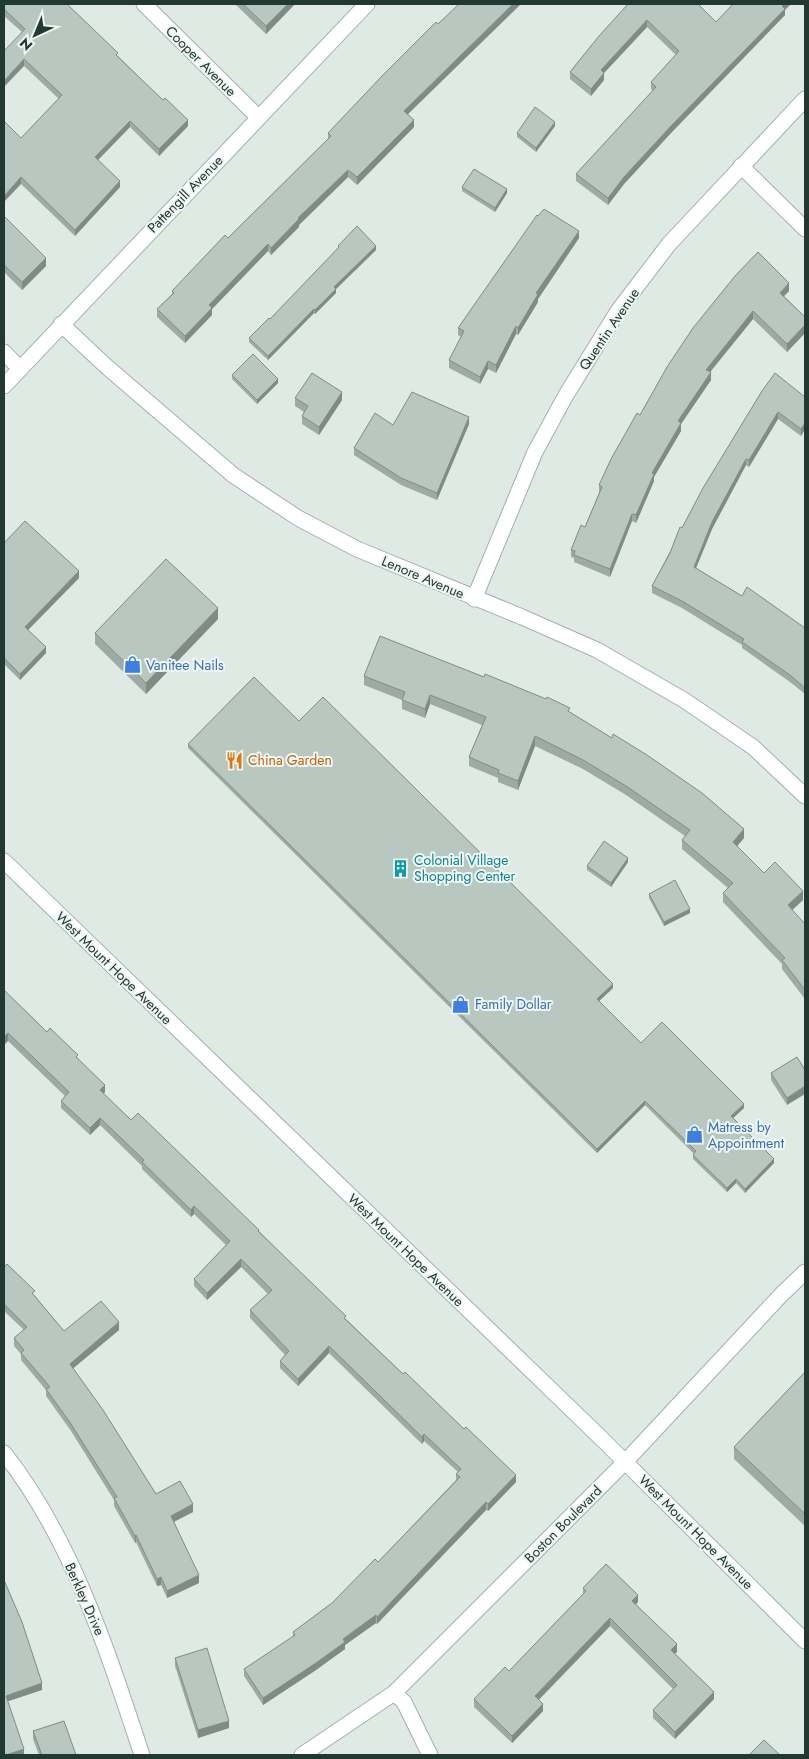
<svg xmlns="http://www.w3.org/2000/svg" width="809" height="1759" font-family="Jost,sans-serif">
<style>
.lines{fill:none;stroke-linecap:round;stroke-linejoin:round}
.minor-casing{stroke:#a2b1ab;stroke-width:17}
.tertiary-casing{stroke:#a2b1ab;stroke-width:17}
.minor{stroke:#fff;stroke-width:15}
.tertiary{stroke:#fff;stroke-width:15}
.wall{fill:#9eaba5}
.shaded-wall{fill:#818b86}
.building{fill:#b8c7c0;stroke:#818b86}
.labels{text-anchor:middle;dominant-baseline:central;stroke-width:4;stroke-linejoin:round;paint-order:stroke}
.street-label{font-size:14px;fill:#213931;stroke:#eff7f3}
.shop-label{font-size:14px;fill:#366cbe;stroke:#eff7f3;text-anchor:start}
.food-label{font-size:14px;fill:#c56008;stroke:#eff7f3;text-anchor:start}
.culture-label{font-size:14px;fill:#0d838f;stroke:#eff7f3;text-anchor:start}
</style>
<rect width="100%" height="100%" fill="#dfeae4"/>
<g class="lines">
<defs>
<g id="minor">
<path d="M 144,4 L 258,117"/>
<path d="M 741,166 L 805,229"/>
<path d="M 61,324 L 107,367 L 233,475 L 298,518 L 357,549 L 522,617 L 597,650 L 684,700 L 753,747 L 805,796"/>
<path d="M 4,352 L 20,369"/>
<path d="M 4,386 L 367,4"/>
<path d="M 474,599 L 535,452 L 566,395 L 618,311 L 669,244 L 805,99"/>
<path d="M 4,1453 C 72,1539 108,1652 142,1755"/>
<path d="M 394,1693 L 404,1702 L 430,1755"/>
<path d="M 302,1755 L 394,1693 L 625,1462 L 781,1295 L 805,1272"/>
</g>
<path id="tertiary" d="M 4,861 L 602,1439 L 805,1641"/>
</defs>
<use href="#minor" class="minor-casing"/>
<use href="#tertiary" class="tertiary-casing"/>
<use href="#minor" class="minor"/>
<use href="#tertiary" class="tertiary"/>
</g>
<g class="wall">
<path d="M 4,4 L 118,56 L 188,126 L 159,156 L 130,127 L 98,160 L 120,187 L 75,236 L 21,184 L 21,138 L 59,99 L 24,66 L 22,32 L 4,16 Z"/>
<path d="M 235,4 L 295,4 L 266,34 Z"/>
<path d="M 628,4 L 716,22 L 785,10 L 785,15 L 671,133 L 624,184 L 608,205 L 576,181 L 576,174 L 653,91 L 651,89 L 651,82 L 676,55 L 647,27 L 604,73 L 604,80 L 591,96 L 570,79 L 570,72 Z"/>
<path d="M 408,114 L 414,127 L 357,185 L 348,177 L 299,225 L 299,227 L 271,255 L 268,251 L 212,309 L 212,315 L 185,343 L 157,317 L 157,309 L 172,294 L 172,291 L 228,238 L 328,139 L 328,133 Z"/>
<path d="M 555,126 L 536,152 L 517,137 L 517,133 Z"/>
<path d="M 462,187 L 507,193 L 495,212 L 462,191 Z"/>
<path d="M 4,216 L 46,266 L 22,290 L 4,272 Z"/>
<path d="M 579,238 L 538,299 L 538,302 L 518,335 L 516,334 L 496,373 L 488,369 L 480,384 L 449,368 L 449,360 L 461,337 L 458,335 L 458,328 Z"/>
<path d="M 338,246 L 376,250 L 336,289 L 336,293 L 315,314 L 314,313 L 268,360 L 249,342 L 249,338 L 270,319 L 338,249 Z"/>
<path d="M 789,291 L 784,296 L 805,317 L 805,333 L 787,352 L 753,319 L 710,372 L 711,380 L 681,424 L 681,431 L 654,477 L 654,481 L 636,523 L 632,521 L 610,577 L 574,562 L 574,558 L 571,557 L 571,550 L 585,527 L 599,493 L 599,485 L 640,415 L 693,328 Z"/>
<path d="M 232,375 L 278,383 L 257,404 L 232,379 Z"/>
<path d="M 762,391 L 805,397 L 805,429 L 801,436 L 778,419 L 749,467 L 746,465 L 712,529 L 696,568 L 742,596 L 805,628 L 805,694 L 790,682 L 742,648 L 742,645 L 682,608 L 652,593 L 652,586 L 682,528 Z"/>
<path d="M 295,398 L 342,400 L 319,435 L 302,424 L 302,416 L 304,412 L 295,406 Z"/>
<path d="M 469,424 L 437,500 L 401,485 L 354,455 L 354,448 L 393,425 Z"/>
<path d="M 4,543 L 79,578 L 28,630 L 46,653 L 20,680 L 4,664 Z"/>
<path d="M 218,619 L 146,694 L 95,644 L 95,633 Z"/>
<path d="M 364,676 L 570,712 L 744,838 L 737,846 L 764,873 L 803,900 L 792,910 L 805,924 L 805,999 L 782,969 L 782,964 L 723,902 L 723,893 L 728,888 L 682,849 L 682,840 L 685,836 L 626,795 L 583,769 L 535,746 L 518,790 L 498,782 L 498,778 L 469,766 L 469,757 L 482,725 L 430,704 L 425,718 L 402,709 L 402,700 L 364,685 Z"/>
<path d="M 299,721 L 613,988 L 599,1001 L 641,1043 L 744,1108 L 733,1118 L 774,1163 L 745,1193 L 736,1183 L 727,1192 L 693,1159 L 693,1155 L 694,1154 L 645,1105 L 597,1153 L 188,748 L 188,744 Z"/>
<path d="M 628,862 L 611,887 L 587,870 L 587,866 Z"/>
<path d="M 649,894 L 690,913 L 664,926 L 649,898 Z"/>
<path d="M 4,990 L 47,1032 L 78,1058 L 105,1092 L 103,1094 L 131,1120 L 259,1231 L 346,1319 L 516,1482 L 488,1511 L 486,1510 L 377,1624 L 376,1623 L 345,1645 L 345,1649 L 316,1670 L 263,1705 L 244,1676 L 244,1669 L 293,1637 L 293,1632 L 332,1603 L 378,1562 L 456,1480 L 456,1474 L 458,1472 L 424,1441 L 422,1444 L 329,1353 L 298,1386 L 280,1368 L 280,1361 L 285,1355 L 250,1318 L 250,1310 L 268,1294 L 241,1267 L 207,1300 L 194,1286 L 194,1279 L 226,1245 L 194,1214 L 191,1217 L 142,1169 L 142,1166 L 100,1125 L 90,1135 L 61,1108 L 61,1101 L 65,1096 L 8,1041 Z"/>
<path d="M 797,1057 L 787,1105 L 771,1080 L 771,1073 Z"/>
<path d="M 4,1267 L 35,1296 L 64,1331 L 119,1330 L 73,1368 L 156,1494 L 193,1512 L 174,1522 L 199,1583 L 167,1598 L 161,1585 L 157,1586 L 136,1542 L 135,1543 L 114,1506 L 114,1500 L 71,1431 L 46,1396 L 46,1390 L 21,1360 L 21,1354 L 14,1346 L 14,1338 L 24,1330 L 4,1311 Z"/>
<path d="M 805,1372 L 805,1526 L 734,1459 L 734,1447 Z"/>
<path d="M 583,1588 L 638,1602 L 636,1604 L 677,1652 L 674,1654 L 714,1699 L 675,1739 L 653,1718 L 653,1710 L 673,1689 L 610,1626 L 539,1700 L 543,1711 L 512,1743 L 474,1707 L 474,1699 L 509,1671 L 583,1594 Z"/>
<path d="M 175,1658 L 229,1728 L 198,1738 L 175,1666 Z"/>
<path d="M 33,1731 L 76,1755 L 39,1755 L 33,1739 Z"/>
</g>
<g class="shaded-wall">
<path d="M 288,4 L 295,4 L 266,34 L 266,26 Z"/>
<path d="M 513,4 L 521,4 L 404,118 L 404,111 Z"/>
<path d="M 784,4 L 791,4 L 785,10 L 785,15 L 671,133 L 624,184 L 608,205 L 608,198 L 624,177 Z"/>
<path d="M 647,20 L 647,27 L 604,73 L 604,80 L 591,96 L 591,89 L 601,70 Z"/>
<path d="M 24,59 L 24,66 L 4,87 L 4,81 Z"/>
<path d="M 188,120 L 188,126 L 159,156 L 159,149 Z"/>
<path d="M 414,120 L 414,127 L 357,185 L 357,177 Z"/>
<path d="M 130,121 L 130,127 L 95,163 L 95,157 Z"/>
<path d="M 555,122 L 555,126 L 536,152 L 536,148 Z"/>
<path d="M 348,170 L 348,177 L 299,225 L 299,227 L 271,255 L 271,248 L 298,218 Z"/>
<path d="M 21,177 L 21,184 L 4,202 L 4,196 Z"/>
<path d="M 120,181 L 120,187 L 75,236 L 75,230 Z"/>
<path d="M 507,189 L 507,193 L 495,212 L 495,208 Z"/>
<path d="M 579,231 L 579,238 L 538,299 L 538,302 L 518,335 L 518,328 L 536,293 Z"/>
<path d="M 268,244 L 268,251 L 212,309 L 212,315 L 185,343 L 185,336 L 209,305 Z"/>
<path d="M 376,246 L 376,250 L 334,291 L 334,287 Z"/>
<path d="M 46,258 L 46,266 L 22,290 L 22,282 Z"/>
<path d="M 789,283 L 789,291 L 780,300 L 780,293 Z"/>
<path d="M 336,289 L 336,293 L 315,314 L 315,310 Z"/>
<path d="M 314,309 L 314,313 L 268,360 L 268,356 Z"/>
<path d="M 753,311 L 753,319 L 706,377 L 706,370 Z"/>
<path d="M 805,325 L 805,333 L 787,352 L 787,344 Z"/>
<path d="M 516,326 L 516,334 L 496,373 L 496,365 Z"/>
<path d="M 488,361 L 488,369 L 480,384 L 480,377 Z"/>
<path d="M 711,372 L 711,380 L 681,424 L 681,431 L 654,477 L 654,481 L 636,523 L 636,515 L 652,473 L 678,421 Z"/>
<path d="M 278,379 L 278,383 L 257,404 L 257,400 Z"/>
<path d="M 342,392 L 342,400 L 319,435 L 319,427 Z"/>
<path d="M 778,412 L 778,419 L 749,467 L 749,460 Z"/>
<path d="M 469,417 L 469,424 L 437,500 L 437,493 Z"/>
<path d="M 805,423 L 805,429 L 801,436 L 801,429 Z"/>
<path d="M 746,459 L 746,465 L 712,529 L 694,573 L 694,567 L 712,522 Z"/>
<path d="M 632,514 L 632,521 L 610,577 L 610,569 Z"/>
<path d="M 79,571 L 79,578 L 25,633 L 25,627 Z"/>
<path d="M 218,608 L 218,619 L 146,694 L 146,683 Z"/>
<path d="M 46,647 L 46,653 L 20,680 L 20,674 Z"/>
<path d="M 430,695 L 430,704 L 425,718 L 425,709 Z"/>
<path d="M 535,736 L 535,746 L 518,790 L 518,781 Z"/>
<path d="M 744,829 L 744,838 L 733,851 L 733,842 Z"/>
<path d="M 628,858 L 628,862 L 611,887 L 611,883 Z"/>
<path d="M 803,891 L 803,900 L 788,914 L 788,905 Z"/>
<path d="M 690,909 L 690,913 L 664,926 L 664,922 Z"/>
<path d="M 613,984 L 613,988 L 597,1003 L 597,999 Z"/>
<path d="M 8,1033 L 8,1041 L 4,1045 L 4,1037 Z"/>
<path d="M 105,1085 L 105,1092 L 100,1098 L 100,1090 Z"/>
<path d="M 805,1086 L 805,1094 L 787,1105 L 787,1098 Z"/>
<path d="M 645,1101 L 645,1105 L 597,1153 L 597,1149 Z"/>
<path d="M 744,1104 L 744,1108 L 731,1120 L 731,1116 Z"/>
<path d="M 100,1118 L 100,1125 L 90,1135 L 90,1128 Z"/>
<path d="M 774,1159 L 774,1163 L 745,1193 L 745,1189 Z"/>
<path d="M 736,1179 L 736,1183 L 727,1192 L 727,1188 Z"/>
<path d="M 194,1206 L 194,1214 L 191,1217 L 191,1210 Z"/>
<path d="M 241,1259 L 241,1267 L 207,1300 L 207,1293 Z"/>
<path d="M 119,1322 L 119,1330 L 70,1371 L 70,1364 Z"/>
<path d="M 329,1346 L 329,1353 L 298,1386 L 298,1379 Z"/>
<path d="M 424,1434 L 424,1441 L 422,1444 L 422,1437 Z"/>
<path d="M 516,1475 L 516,1482 L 488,1511 L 488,1504 Z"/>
<path d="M 486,1502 L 486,1510 L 377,1624 L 377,1617 Z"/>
<path d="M 193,1504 L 193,1512 L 171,1523 L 171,1516 Z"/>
<path d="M 136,1535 L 136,1542 L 135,1543 L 135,1536 Z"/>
<path d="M 199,1575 L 199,1583 L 167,1598 L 167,1591 Z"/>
<path d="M 161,1577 L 161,1585 L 157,1586 L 157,1579 Z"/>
<path d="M 638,1595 L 638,1602 L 632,1608 L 632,1601 Z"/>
<path d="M 376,1615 L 376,1623 L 345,1645 L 345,1649 L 316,1670 L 263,1705 L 263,1698 L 343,1639 Z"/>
<path d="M 610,1618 L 610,1626 L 535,1703 L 535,1696 Z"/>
<path d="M 677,1644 L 677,1652 L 671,1658 L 671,1650 Z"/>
<path d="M 42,1683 L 42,1690 L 6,1702 L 6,1696 Z"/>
<path d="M 714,1692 L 714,1699 L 675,1739 L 675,1732 Z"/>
<path d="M 543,1704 L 543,1711 L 512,1743 L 512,1736 Z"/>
<path d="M 229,1721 L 229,1728 L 198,1738 L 198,1730 Z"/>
<path d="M 24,1749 L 24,1755 L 6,1755 Z"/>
</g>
<g class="building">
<path d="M 4,4 L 67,4 L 118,53 L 116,55 L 163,100 L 165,98 L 188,120 L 159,149 L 130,121 L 95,157 L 120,181 L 75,230 L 21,177 L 4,196 L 4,121 L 21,138 L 62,95 L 24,59 L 4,81 L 4,51 L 25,29 L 4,9 Z"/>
<path d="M 243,4 L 288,4 L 266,26 Z"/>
<path d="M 459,4 L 513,4 L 404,111 L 414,120 L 357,177 L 348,170 L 298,218 L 299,219 L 271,248 L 268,244 L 209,305 L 212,308 L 185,336 L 157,309 L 174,293 L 172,291 L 225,235 L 228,238 L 331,136 L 328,133 L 382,76 L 436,22 L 438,24 Z"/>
<path d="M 628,4 L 698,4 L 716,22 L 733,4 L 784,4 L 782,6 L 785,9 L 671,126 L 624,177 L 608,198 L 576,174 L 656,87 L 651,82 L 679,51 L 647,20 L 601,70 L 604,73 L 591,89 L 570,72 L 599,36 Z"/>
<path d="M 535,107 L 555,122 L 536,148 L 517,133 Z"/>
<path d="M 474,169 L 507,189 L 495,208 L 462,187 Z"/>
<path d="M 544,209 L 579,231 L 536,293 L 538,294 L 518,328 L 516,326 L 496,365 L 488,361 L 480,377 L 449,360 L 464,331 L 458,328 L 537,215 L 538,216 Z"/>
<path d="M 4,216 L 46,258 L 22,282 L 4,265 Z"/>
<path d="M 357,226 L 376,246 L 334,287 L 336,289 L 315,310 L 314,309 L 268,356 L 249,338 L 269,318 L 270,319 L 339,247 L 338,246 Z"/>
<path d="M 758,252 L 789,283 L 780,293 L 805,317 L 805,325 L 787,344 L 753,311 L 706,370 L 711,372 L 678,421 L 681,423 L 652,473 L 654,474 L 636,515 L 632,514 L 610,569 L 574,555 L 575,551 L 571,550 L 581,525 L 585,527 L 602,487 L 599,485 L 611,459 L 637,413 L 640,415 L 667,367 L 693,328 L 735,276 Z"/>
<path d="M 253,354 L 278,379 L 257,400 L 232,375 Z"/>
<path d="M 312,373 L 342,392 L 319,427 L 302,416 L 308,406 L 295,398 Z"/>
<path d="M 775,373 L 805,397 L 805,423 L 801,429 L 778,412 L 749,460 L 746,459 L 712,522 L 694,567 L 742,596 L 747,587 L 805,628 L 805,688 L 790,675 L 742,642 L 744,639 L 682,601 L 652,586 L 670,553 L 680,527 L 682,528 L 703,488 L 762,391 Z"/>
<path d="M 412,392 L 469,417 L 437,493 L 401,478 L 354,448 L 375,413 L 393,425 Z"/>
<path d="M 25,521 L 79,571 L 25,627 L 46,647 L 20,674 L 4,658 L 4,543 Z"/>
<path d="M 166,559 L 218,608 L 146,683 L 95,633 Z"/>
<path d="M 380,636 L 484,677 L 485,674 L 546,699 L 547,697 L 570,708 L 568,711 L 612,738 L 613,734 L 647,755 L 702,793 L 744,829 L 733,842 L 764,873 L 775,862 L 803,891 L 788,905 L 805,924 L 805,990 L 782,960 L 785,958 L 723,893 L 733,883 L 682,840 L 690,830 L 626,786 L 583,760 L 535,736 L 518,781 L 498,773 L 499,770 L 469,757 L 486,717 L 430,695 L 425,709 L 402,700 L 405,692 L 364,676 Z"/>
<path d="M 254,677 L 299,721 L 323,697 L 613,984 L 597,999 L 641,1043 L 662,1022 L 744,1104 L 731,1116 L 774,1159 L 745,1189 L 736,1179 L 727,1188 L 693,1155 L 696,1151 L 645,1101 L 597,1149 L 188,744 Z"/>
<path d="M 604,841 L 628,858 L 611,883 L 587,866 Z"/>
<path d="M 675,880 L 690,909 L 664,922 L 649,894 Z"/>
<path d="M 4,990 L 47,1032 L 50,1028 L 78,1055 L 76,1057 L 105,1085 L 100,1090 L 131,1120 L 138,1113 L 259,1230 L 258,1231 L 346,1316 L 344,1318 L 403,1374 L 405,1372 L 464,1429 L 466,1427 L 516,1475 L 488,1504 L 486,1502 L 377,1617 L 376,1615 L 343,1639 L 345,1642 L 316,1663 L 263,1698 L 244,1669 L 295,1635 L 293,1632 L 332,1603 L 375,1559 L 378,1562 L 460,1477 L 456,1474 L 461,1469 L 424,1434 L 422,1437 L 329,1346 L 298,1379 L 280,1361 L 289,1351 L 250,1310 L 272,1290 L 241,1259 L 207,1293 L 194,1279 L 230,1241 L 194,1206 L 191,1210 L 142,1162 L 144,1160 L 100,1118 L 90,1128 L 61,1101 L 69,1092 L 8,1033 L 4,1037 Z"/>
<path d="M 797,1057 L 805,1070 L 805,1086 L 787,1098 L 771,1073 Z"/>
<path d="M 7,1264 L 35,1291 L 32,1293 L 64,1331 L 101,1301 L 119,1322 L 70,1364 L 103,1410 L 156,1494 L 180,1481 L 193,1504 L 171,1516 L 199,1575 L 167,1591 L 161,1577 L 157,1579 L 136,1535 L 135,1536 L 114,1498 L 117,1497 L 71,1424 L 46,1389 L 50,1387 L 21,1353 L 24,1350 L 14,1338 L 27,1327 L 4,1304 L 4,1267 Z"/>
<path d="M 805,1372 L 805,1514 L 734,1447 Z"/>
<path d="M 606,1564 L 638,1595 L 632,1601 L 677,1644 L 671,1650 L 714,1692 L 675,1732 L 653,1710 L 677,1685 L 610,1618 L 535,1696 L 543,1704 L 512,1736 L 474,1699 L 505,1667 L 509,1671 L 586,1591 L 583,1588 Z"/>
<path d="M 4,1580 L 22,1622 L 42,1683 L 6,1696 L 24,1749 L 6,1755 L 4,1755 Z"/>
<path d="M 207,1648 L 229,1721 L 198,1730 L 175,1658 Z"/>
<path d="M 64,1721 L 76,1755 L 42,1755 L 33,1731 Z"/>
<path d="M 764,1740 L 780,1755 L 749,1755 Z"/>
</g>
<defs>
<symbol id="shop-bare" viewBox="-9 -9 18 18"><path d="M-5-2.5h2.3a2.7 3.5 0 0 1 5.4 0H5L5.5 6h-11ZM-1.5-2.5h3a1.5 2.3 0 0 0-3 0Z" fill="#3f7fe0" stroke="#eff7f3" stroke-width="2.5" paint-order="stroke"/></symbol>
<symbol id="restaurant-bare" viewBox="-9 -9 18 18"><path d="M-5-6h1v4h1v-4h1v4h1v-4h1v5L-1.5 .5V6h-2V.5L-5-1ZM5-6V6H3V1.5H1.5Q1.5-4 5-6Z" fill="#e8710a" stroke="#eff7f3" stroke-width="2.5" paint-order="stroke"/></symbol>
<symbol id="building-bare" viewBox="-9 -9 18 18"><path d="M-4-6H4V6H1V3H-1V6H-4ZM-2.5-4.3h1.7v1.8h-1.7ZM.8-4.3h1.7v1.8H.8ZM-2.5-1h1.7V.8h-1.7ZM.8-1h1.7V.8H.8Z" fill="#0f9aa8" stroke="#eff7f3" stroke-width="2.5" paint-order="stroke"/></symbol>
</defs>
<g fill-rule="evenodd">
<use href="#shop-bare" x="120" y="652" width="25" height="25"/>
<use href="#restaurant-bare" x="222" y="748" width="25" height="25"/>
<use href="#building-bare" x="388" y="856" width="25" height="25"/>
<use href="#shop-bare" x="448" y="992" width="25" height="25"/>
<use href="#shop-bare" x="682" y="1122" width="25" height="25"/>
</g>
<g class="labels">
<g class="street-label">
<text transform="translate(201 61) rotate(45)">Cooper Avenue</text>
<text transform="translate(185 194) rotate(-46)">Pattengill Avenue</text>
<text transform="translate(609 329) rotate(-56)">Quentin Avenue</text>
<text transform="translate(423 577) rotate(23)">Lenore Avenue</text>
<text transform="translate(114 968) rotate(44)">West Mount Hope Avenue</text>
<text transform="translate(406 1250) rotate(44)">West Mount Hope Avenue</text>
<text transform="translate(563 1524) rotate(-45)">Boston Boulevard</text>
<text transform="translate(696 1532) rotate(45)">West Mount Hope Avenue</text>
<text transform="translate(85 1599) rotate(66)">Berkley Drive</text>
</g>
<g class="shop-label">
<text x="146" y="665">Vanitee Nails</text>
<text x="475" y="1004">Family Dollar</text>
<text x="708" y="1127">Matress by<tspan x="708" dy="16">Appointment</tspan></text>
</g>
<g class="food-label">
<text x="248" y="760">China Garden</text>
</g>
<g class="culture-label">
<text x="414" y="860">Colonial Village<tspan x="414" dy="16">Shopping Center</tspan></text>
</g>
</g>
<rect width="809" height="1759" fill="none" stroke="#213931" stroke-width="10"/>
<g transform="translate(35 35) rotate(224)" stroke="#eff7f3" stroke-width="4" paint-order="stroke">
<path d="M0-4L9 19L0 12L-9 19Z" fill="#213931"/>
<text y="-8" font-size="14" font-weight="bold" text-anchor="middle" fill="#213931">N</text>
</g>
</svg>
